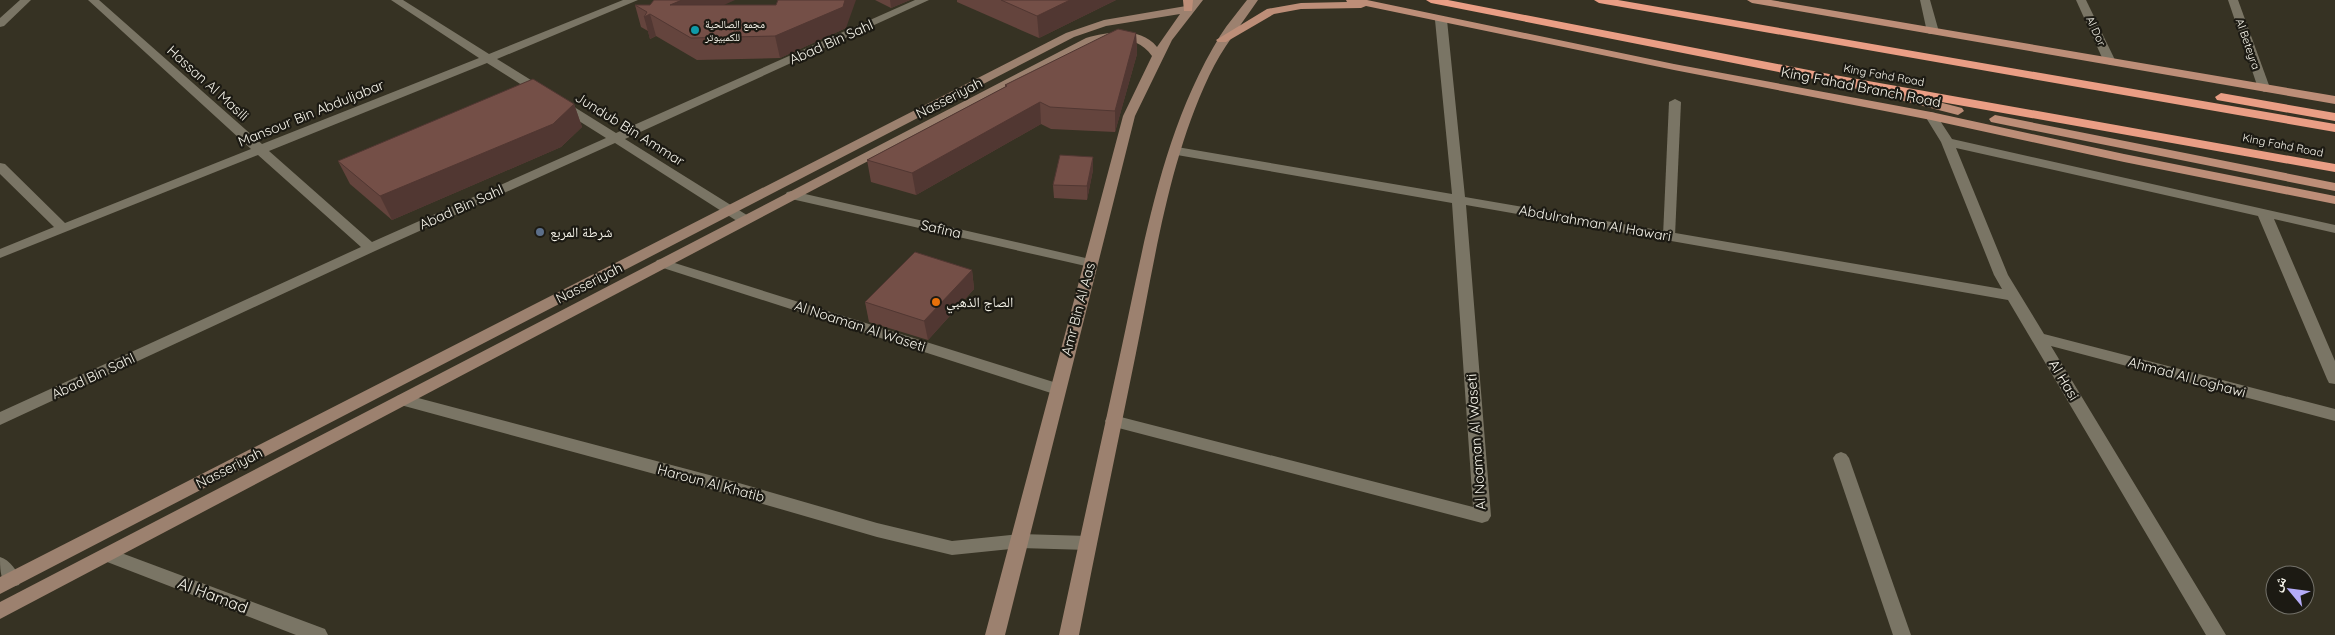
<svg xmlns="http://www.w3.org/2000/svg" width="2335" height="635" font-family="Quicksand,'Noto Naskh Arabic',sans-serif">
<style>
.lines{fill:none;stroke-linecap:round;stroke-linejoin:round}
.lane{fill:#7a7565;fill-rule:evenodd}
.street{fill:#7a7565;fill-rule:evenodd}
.secondary{fill:#9c816f;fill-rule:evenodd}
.primary{fill:#bd8e78;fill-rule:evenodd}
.highway{fill:#ea9e85;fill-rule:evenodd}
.wall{fill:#64443d}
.shaded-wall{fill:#513732}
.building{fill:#744f47;stroke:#513732}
.culture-dot{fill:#0f9aa8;stroke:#1c1a13;stroke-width:2}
.service-dot{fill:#5c6f8a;stroke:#1c1a13;stroke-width:2}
.food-dot{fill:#e8710a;stroke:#1c1a13;stroke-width:2}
.labels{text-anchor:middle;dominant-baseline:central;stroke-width:4.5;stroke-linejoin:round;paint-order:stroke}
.far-poi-label{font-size:11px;fill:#f6f4ea;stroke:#1c1a13;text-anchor:start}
.far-street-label{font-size:11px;fill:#f6f4ea;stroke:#1c1a13}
.street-label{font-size:14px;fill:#f6f4ea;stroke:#1c1a13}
.poi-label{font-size:14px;fill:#f6f4ea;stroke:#1c1a13;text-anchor:start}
.near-street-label{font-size:16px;fill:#f6f4ea;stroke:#1c1a13}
</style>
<rect width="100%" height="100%" fill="#363223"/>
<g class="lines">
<g class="lane">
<path d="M 1675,99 L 1681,102 L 1675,236 L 1669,240 L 1663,236 L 1669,102 Z"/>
<path d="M 1841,452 L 1846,454 L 1849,458 L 1911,635 L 1893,635 L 1833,458 L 1836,454 Z"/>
</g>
<g class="street">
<path d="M 20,0 L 31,0 L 4,26 L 0,27 L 0,18 Z"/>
<path d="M 88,0 L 99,0 L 262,144 L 479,58 L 391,0 L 403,0 L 489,54 L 623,0 L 638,0 L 497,59 L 616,133 L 915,0 L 929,0 L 625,139 L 750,217 L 752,220 L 750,223 L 740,223 L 615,143 L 375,251 L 0,425 L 0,412 L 361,247 L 258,155 L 0,258 L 0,249 L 54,227 L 0,174 L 0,163 L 5,164 L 65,223 L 251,149 ZM 487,63 L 606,138 L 372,242 L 269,151 Z"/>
<path d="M 1920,0 L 1930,0 L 1939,32 L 1937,34 L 1929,34 L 1927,32 Z"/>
<path d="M 2076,0 L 2086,0 L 2116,62 L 2114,64 L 2110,65 L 2104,62 Z"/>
<path d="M 2228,0 L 2238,0 L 2270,88 L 2268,91 L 2264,92 L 2258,88 Z"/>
<path d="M 1441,17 L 1447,20 L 1465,197 L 2002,289 L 1994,275 L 1941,142 L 1925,116 L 1931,112 L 1935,113 L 1952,139 L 2335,225 L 2335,233 L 2274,219 L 2335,361 L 2335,384 L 2329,383 L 2327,379 L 2258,216 L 1956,148 L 2008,275 L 2044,334 L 2335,409 L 2335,421 L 2051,346 L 2226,635 L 2206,635 L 2008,300 L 1466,205 L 1491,516 L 1488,521 L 1482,523 L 1107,425 L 1105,421 L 1107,417 L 1113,415 L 1473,507 L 1452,203 L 1177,155 L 1171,151 L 1177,147 L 1452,194 L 1435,20 Z"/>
<path d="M 792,191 L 1090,259 L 1097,263 L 1090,267 L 787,198 L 785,195 L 787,192 Z"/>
<path d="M 662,259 L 1063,385 L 1065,389 L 1063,393 L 1051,393 L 657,266 L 655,263 L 657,260 Z"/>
<path d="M 403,394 L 732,481 L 877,523 L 952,541 L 1020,534 L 1088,536 L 1094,538 L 1097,543 L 1094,548 L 1088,550 L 1020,548 L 952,555 L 877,537 L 732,495 L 397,404 L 395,400 L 397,396 Z"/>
<path d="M 108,548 L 325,629 L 328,635 L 296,635 L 102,560 L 99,555 L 102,550 Z"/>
<path d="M 0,557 C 10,560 17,571 21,580 L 19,585 C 0,592 0,570 0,557 Z"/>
</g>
<g class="secondary">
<path d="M 1192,0 L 1203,0 L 1172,40 L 1135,116 L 1005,635 L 985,635 L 1123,116 L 1152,56 C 1138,36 1116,37 1094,42 L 0,619 L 0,602 L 1086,38 C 1109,32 1140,26 1157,47 L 1180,14 L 1106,26 L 1074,37 L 0,594 L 0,577 L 1066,33 L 1104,20 L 1186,6 Z"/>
<path d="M 1247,0 L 1258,0 C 1241,25 1222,48 1209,76 C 1168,163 1155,260 1136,353 C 1117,447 1097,541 1079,635 L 1059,635 C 1079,541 1100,448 1120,355 C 1144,246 1161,132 1220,36 C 1228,23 1238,12 1247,0 Z"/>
</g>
<g class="primary">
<path d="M 1183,0 L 1193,0 L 1192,11 L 1184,11 Z"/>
<path d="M 1346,0 L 1367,0 L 1674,64 L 1931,112 L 2124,154 L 2335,196 L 2335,204 L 2124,162 L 1931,120 L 1674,70 L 1366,6 L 1361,8 L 1301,9 L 1274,14 L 1226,42 L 1218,42 L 1216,40 L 1267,9 L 1301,3 L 1347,2 Z"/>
<path d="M 1747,0 L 1771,0 L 2335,96 L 2335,104 L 1752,3 Z"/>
<path d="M 1857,81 L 1962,108 L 1964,111 L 1958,115 L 1853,88 L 1851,85 Z"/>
<path d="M 1995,115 L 2335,183 L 2335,191 L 1991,122 L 1989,119 Z"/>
</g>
<g class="highway">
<path d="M 1426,0 L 1448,0 L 1829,74 L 2335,164 L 2335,172 L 1829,82 L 1431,3 Z"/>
<path d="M 1594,0 L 1618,0 L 2335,124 L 2335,132 L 1599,3 Z"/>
<path d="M 2221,93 L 2335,113 L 2335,121 L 2217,100 L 2215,97 Z"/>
</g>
</g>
<g class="wall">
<path d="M 875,0 L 910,0 L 891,8 Z"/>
<path d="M 957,0 L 1116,0 L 1039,38 L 957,2 Z"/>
<path d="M 635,5 L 724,5 L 846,28 L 780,58 L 697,60 L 656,36 L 650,39 L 648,31 L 641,27 Z"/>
<path d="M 1136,33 L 1137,54 L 1115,132 L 1051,129 L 1041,124 L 916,195 L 871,182 L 867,160 L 1005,87 L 1005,85 Z"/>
<path d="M 574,104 L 582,127 L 561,147 L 392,220 L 350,184 L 338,161 Z"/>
<path d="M 1093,157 L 1093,170 L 1087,200 L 1054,198 L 1053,185 Z"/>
<path d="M 972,270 L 974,289 L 928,340 L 869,322 L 865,302 Z"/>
</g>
<g class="shaded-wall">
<path d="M 682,0 L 735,0 L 676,27 L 670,5 Z"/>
<path d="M 845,0 L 856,0 L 846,28 L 780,58 L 775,36 Z"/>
<path d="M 890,0 L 910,0 L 891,8 Z"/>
<path d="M 1070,0 L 1116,0 L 1039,38 L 1037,16 Z"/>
<path d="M 650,14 L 656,36 L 650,39 L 644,17 Z"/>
<path d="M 1136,33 L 1137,54 L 1115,132 L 1115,111 Z"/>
<path d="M 1040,102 L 1041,124 L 916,195 L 912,173 Z"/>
<path d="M 574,104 L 582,127 L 561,147 L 392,220 L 380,196 Z"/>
<path d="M 1093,157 L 1093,170 L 1087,200 L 1087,186 Z"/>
<path d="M 972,270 L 974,289 L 928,340 L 924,321 Z"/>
</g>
<g class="building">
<path d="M 654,0 L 682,0 L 670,5 L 776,5 L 778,0 L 845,0 L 843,7 L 775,36 L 691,38 L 650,14 L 644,17 L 647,12 L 635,5 L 650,5 Z"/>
<path d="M 1001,0 L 1070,0 L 1037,16 Z"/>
<path d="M 1118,29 L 1136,33 L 1115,111 L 1050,107 L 1040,102 L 912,173 L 867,160 L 1007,86 L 1005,85 Z"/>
<path d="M 533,79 L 574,104 L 553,124 L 380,196 L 338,161 Z"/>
<path d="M 1060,155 L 1093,157 L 1087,186 L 1053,185 Z"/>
<path d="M 915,252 L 972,270 L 924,321 L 865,302 Z"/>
</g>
<circle class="culture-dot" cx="695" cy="30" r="5"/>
<circle class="service-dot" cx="540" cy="232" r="5"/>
<circle class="food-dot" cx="936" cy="302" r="5"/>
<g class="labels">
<g class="far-poi-label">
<text x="705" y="24">مجمع الصالحية<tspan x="705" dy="13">للكمبيوتر</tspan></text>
</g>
<g class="far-street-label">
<text transform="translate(2096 31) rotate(65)">Al Dor</text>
<text transform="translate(2248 44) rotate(71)">Al Beteyra</text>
<text transform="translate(1884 75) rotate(10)">King Fahd Road</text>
<text transform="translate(2283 145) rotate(11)">King Fahd Road</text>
</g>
<g class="street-label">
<text transform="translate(831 42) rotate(-24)">Abad Bin Sahl</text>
<text transform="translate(208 83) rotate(42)">Hassan Al Masili</text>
<text transform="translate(1861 87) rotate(11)">King Fahad Branch Road</text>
<text transform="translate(949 98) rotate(-27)">Nasseriyah</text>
<text transform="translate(311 113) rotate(-22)">Mansour Bin Abduljabar</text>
<text transform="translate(630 129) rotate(32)">Jundub Bin Ammar</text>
<text transform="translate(461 207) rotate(-24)">Abad Bin Sahl</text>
<text transform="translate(1595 223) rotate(10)">Abdulrahman Al Hawari</text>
<text transform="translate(941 229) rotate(13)">Safina</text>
<text transform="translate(589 283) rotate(-27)">Nasseriyah</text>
<text transform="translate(1078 309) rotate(-75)">Amr Bin Al Aas</text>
<text transform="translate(860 326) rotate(18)">Al Noaman Al Waseti</text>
<text transform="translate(93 376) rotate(-25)">Abad Bin Sahl</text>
<text transform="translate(2187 377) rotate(15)">Ahmad Al Loghawi</text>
<text transform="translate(2064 380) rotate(59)">Al Hasi</text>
<text transform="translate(1476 442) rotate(-94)">Al Noaman Al Waseti</text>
<text transform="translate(229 468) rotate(-27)">Nasseriyah</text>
<text transform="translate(711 483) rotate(15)">Haroun Al Khatib</text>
</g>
<g class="poi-label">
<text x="550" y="232">شرطة المربع</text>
<text x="946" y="302">الصاج الذهبي</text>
</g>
<g class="near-street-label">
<text transform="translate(213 595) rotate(21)">Al Hamad</text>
</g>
</g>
<g transform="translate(2290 590) rotate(299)"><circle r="24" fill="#1c1a13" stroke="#737169"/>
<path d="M0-4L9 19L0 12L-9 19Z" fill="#b5acf8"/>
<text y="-8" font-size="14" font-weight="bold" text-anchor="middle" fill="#f6f4ea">ش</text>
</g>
</svg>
